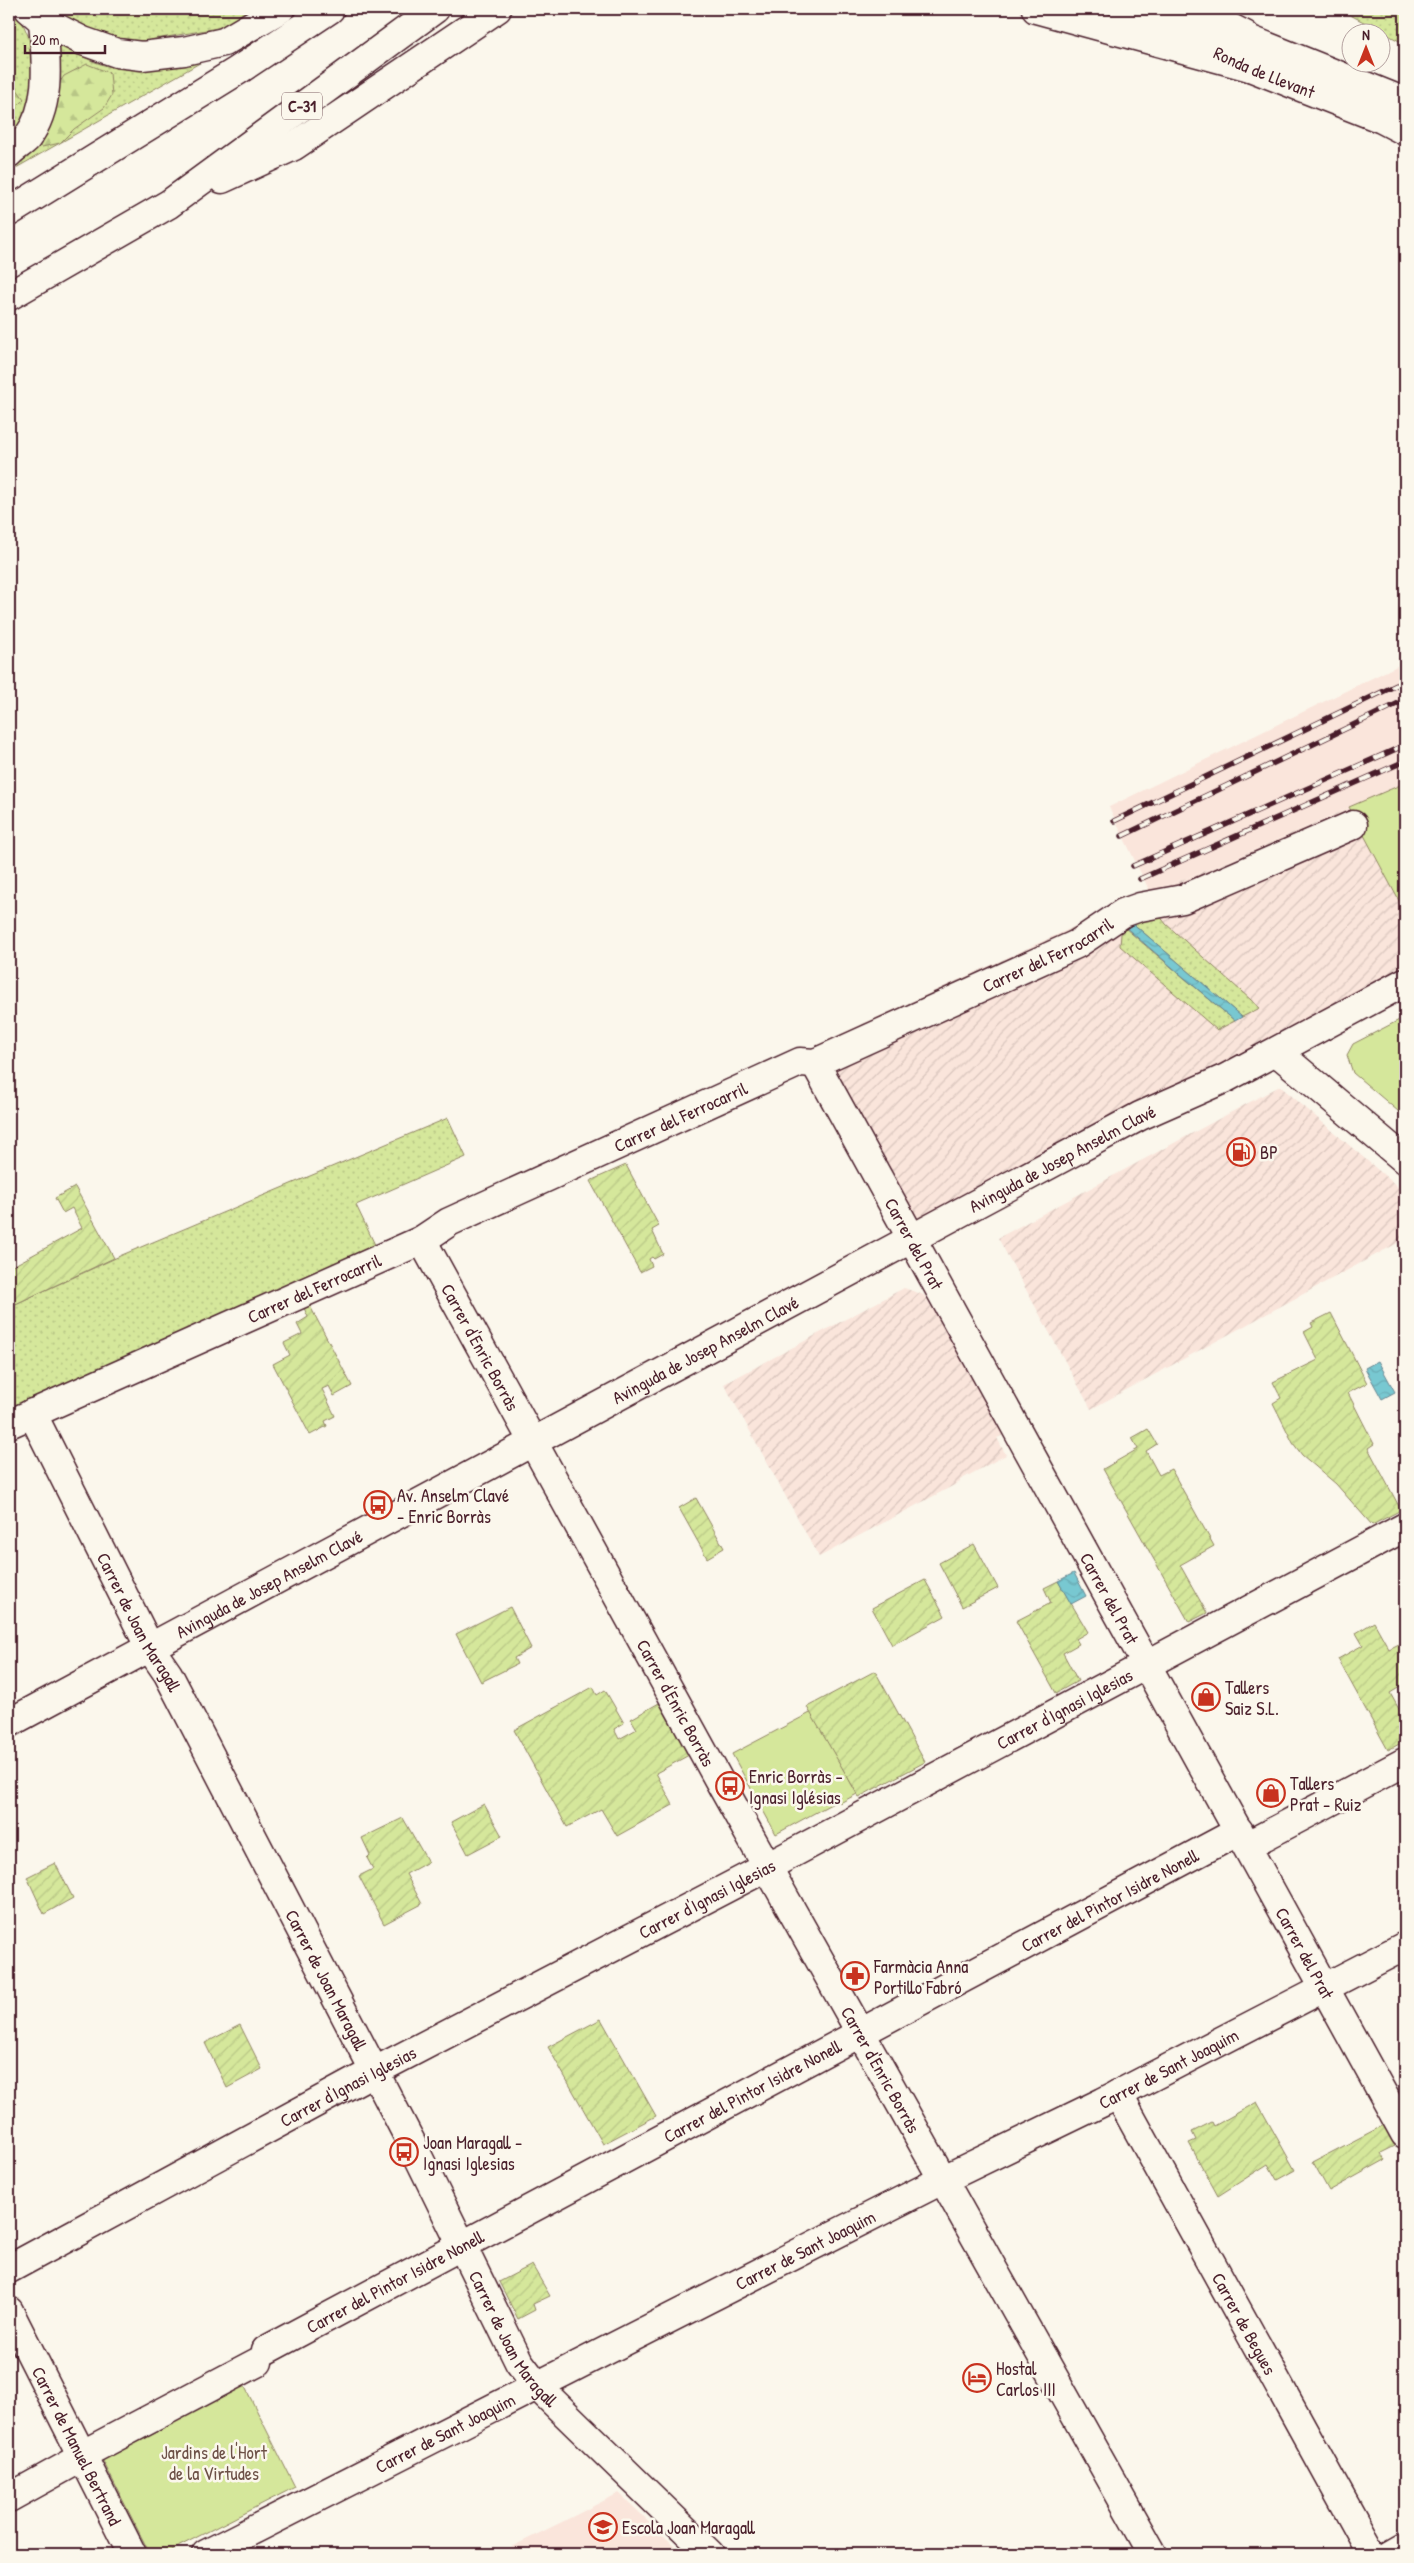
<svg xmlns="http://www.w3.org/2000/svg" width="1414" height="2563" font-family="'Patrick Hand',sans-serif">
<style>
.built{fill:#fae5db}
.industrial{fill:url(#industrial-furrows)}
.grass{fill:url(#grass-dots);stroke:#908363}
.forest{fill:url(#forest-firs);stroke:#908363}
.park{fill:#d5e79b;stroke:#908363}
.garden{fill:url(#garden-furrows);stroke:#908363}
.water{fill:url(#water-waves);stroke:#66848f}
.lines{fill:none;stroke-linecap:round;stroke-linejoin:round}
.minor-casing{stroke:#4a1f2b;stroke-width:31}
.major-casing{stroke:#4a1f2b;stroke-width:31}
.highway-casing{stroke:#4a1f2b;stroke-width:31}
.minor{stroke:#fbf7ec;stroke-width:28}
.major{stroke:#fbf7ec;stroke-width:28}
.highway{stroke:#fbf7ec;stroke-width:28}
.rail-casing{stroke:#4a1f2b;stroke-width:5.5}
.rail{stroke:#fbf7ec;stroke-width:4;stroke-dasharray:11;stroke-linecap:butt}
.labels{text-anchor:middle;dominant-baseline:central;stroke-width:5;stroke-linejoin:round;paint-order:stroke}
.shield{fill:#fbf7ec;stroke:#7f6065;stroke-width:1}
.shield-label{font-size:16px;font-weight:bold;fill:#4a1f2b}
.street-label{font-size:18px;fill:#4a1f2b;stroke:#fbf7ec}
.poi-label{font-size:18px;fill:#4a1f2b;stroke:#fbf7ec;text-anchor:start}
.park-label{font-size:18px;fill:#6d5147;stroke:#fbf7ec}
</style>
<defs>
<pattern id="industrial-furrows" width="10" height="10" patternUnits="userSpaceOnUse" patternTransform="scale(1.25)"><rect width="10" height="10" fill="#fae5db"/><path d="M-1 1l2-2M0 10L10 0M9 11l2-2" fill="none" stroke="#d8c4bc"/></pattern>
<pattern id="grass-dots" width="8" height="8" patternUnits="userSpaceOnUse" patternTransform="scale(1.25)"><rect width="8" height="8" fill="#d5e79b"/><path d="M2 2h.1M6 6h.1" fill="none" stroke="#b8c686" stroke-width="1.8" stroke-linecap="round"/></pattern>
<pattern id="forest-firs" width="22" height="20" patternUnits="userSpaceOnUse" patternTransform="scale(1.25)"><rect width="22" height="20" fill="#d5e79b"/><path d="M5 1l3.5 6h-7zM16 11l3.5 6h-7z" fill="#b8c686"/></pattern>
<pattern id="garden-furrows" width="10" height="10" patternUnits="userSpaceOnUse" patternTransform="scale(1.25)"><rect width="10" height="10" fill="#d5e79b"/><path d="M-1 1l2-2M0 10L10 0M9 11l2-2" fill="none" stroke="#b8c686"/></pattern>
<pattern id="water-waves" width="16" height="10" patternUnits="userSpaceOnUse" patternTransform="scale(1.25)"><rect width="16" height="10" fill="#78c8d1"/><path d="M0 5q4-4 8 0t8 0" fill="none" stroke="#69abb4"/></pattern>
</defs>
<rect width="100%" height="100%" fill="#fbf7ec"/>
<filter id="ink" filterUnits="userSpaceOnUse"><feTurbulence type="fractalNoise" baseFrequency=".02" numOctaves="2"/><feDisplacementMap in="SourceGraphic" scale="10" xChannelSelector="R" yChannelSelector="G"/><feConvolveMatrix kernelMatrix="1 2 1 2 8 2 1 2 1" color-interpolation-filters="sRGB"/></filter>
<g filter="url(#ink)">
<g class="built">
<path d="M 1405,662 L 1405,783 L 1224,863 L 1150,892 L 1109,807 Z"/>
<path d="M 619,2493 L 683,2554 L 497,2554 L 566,2520 Z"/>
</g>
<g class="industrial">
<path d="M 1405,783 L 1405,967 L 929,1217 L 920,1218 L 909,1211 L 817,1045 L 1150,892 L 1224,863 Z"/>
<path d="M 1280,1086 L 1405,1193 L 1405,1239 L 1091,1409 L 998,1238 Z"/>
<path d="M 904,1288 L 924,1295 L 937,1316 L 1003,1435 L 997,1438 L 1006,1455 L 960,1480 L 960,1482 L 819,1557 L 724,1384 Z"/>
</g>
<g class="grass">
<path d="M 9,9 L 23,24 L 33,47 L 39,73 L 29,119 L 9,143 Z"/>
<path d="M 43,9 L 249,9 L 223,27 L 139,42 L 104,38 Z"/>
<path d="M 1339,9 L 1405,9 L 1405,44 Z"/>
<path d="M 233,44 L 9,172 L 9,166 L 54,49 L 60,45 C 78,54 96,65 117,68 C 151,73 199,53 233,44 Z"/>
<path d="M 1159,915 L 1166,924 L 1260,1008 L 1242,1017 L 1130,921 L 1125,928 L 1235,1021 L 1217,1030 L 1120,946 L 1122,922 Z"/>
<path d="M 448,1118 L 466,1157 L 356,1205 L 377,1249 L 9,1416 L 9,1307 L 122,1255 Z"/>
</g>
<g class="forest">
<path d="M 87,64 L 110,73 L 112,95 L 104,108 L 74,129 L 60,143 L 42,147 L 35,134 L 38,114 L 64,76 Z"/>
<path d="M 11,81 L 24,99 L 9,114 L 9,82 Z"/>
</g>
<g class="park">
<path d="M 1405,783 L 1405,912 L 1349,807 Z"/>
<path d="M 1405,1017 L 1405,1117 L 1353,1073 L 1347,1055 L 1353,1044 Z"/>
<path d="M 812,1712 L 857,1794 L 840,1803 L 839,1801 L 833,1803 L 776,1834 L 732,1754 Z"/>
<path d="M 242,2381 L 295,2487 L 164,2554 L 150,2554 L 101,2457 L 132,2441 L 134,2444 L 167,2427 L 163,2419 Z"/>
</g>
<g class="garden">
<path d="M 626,1165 L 659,1226 L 652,1230 L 663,1254 L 654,1259 L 652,1257 L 649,1259 L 652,1266 L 640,1272 L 590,1181 Z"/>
<path d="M 75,1187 L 114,1258 L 9,1307 L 9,1268 L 82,1228 L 72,1208 L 63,1213 L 55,1198 Z"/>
<path d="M 310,1306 L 352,1386 L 334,1396 L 329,1386 L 322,1389 L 335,1416 L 325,1421 L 327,1426 L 310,1435 L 273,1364 L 290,1355 L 284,1343 L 302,1334 L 297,1324 L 308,1317 L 304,1308 Z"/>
<path d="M 1331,1313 L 1367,1383 L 1348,1393 L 1374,1444 L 1368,1448 L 1401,1510 L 1372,1525 L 1336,1484 L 1302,1455 L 1293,1443 L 1273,1403 L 1281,1398 L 1273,1382 L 1318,1360 L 1304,1332 L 1313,1327 L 1311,1323 Z"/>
<path d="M 1148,1429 L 1157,1444 L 1146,1451 L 1159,1475 L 1171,1469 L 1214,1546 L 1180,1565 L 1207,1613 L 1189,1622 L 1103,1469 L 1138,1449 L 1132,1438 Z"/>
<path d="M 696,1498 L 724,1548 L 707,1558 L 679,1508 Z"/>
<path d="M 974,1544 L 998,1588 L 962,1607 L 939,1563 Z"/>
<path d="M 925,1580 L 945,1616 L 892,1645 L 872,1608 Z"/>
<path d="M 1058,1581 L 1088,1632 L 1076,1639 L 1079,1644 L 1063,1653 L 1078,1681 L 1056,1693 L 1016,1621 L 1051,1603 L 1044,1588 Z"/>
<path d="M 510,1607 L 531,1648 L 514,1658 L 517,1664 L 481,1682 L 456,1634 Z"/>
<path d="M 1374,1622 L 1389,1649 L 1405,1641 L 1405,1684 L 1390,1693 L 1405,1720 L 1405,1741 L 1388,1750 L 1338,1659 L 1363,1645 L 1356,1633 Z"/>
<path d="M 875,1671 L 925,1762 L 859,1797 L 807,1707 Z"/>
<path d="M 593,1687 L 597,1695 L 605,1690 L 624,1723 L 614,1729 L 619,1739 L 637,1729 L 631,1719 L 659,1703 L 689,1755 L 656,1773 L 673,1805 L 617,1836 L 601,1809 L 567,1827 L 514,1730 Z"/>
<path d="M 484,1804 L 502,1836 L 468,1854 L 451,1822 Z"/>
<path d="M 403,1818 L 428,1862 L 406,1874 L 422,1904 L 384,1924 L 359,1876 L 373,1869 L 367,1858 L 370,1855 L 362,1838 Z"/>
<path d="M 55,1863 L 73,1898 L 44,1914 L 27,1877 Z"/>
<path d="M 601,2019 L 656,2116 L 603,2144 L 548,2047 Z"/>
<path d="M 240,2025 L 262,2069 L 227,2088 L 205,2043 Z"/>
<path d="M 1257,2102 L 1295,2170 L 1277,2180 L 1268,2164 L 1218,2196 L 1189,2143 L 1196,2140 L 1192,2132 L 1212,2122 L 1214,2126 Z"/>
<path d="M 1384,2125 L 1395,2146 L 1381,2153 L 1385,2160 L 1329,2191 L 1313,2162 Z"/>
<path d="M 532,2265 L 550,2296 L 533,2304 L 535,2310 L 518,2319 L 499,2282 Z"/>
</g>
<g class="water">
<path d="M 1130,921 L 1242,1017 L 1235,1021 L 1125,927 Z"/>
<path d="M 1378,1361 L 1395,1392 L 1382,1399 L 1365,1368 Z"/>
<path d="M 1074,1573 L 1086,1596 L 1071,1604 L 1058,1581 Z"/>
</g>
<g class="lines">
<defs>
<g id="minor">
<path d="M 9,153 C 14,148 22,143 27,138 C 52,105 46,60 43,21"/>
<path d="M 1277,1052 L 1405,1160"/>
<path id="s1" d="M 815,1063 L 1405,2134"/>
<path id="s2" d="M 422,1240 L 722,1786 L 1153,2554"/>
<path id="s3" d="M 32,1413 L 150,1648 L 168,1674 L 412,2144 L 519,2362 L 538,2387 L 710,2554"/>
<path id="s4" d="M 9,1424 L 422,1240 L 449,1222 L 800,1062 L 815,1063 L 1077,944 L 1123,913 L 1140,907 L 1183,899 L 1353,825"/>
<path id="s5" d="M 9,1723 L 1140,1116 L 1226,1078 L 1405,982"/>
<path d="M 1248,1845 L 1405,1762"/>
<path id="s6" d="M 1118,2094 L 1372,2554"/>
<path id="s7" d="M 9,2269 L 358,2080 L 767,1867 L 1405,1527"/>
<path id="s8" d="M 9,2311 L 132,2554"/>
<path id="s9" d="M 266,2350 L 1239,1831"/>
<path d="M 91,2450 L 258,2362"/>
<path d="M 9,2498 L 83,2457"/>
<path id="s10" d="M 206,2554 L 942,2180 L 1103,2102 L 1405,1946"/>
<path d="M 1391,2554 L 1405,2546"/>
</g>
<g id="major">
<path id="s11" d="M 1124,9 L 1250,67 L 1382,119 L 1405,131"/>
<path d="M 1174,9 L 1405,102"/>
</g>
<g id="highway">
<path d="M 29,9 L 43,21 L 83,41 L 117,53 L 142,56 L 184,51 L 224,42 L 280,9"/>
<path d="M 1036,9 L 1250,67"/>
<path d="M 1194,9 L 1245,35"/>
<path d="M 222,179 L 294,146 L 497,9"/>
<path d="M 9,212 L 237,71 L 330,9"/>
<path d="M 9,296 L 169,204 L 435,9"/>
</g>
</defs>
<use href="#minor" class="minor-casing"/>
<use href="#major" class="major-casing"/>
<use href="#highway" class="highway-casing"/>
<use href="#minor" class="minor"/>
<use href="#major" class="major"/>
<use href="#highway" class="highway"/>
<defs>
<g id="rail">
<path d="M 1114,821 L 1405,681"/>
<path d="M 1122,836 L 1405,700"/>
<path d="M 1133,866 L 1405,745"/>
<path d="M 1140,879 L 1405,761"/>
</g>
</defs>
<use href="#rail" class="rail-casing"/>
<use href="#rail" class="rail"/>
</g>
</g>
<defs>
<symbol id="fuel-ring" viewBox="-11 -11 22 22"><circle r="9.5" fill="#fbf7ec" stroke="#c8321e" stroke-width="1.5"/><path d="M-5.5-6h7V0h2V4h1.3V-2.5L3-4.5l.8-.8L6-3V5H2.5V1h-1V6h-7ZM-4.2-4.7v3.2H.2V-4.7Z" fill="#c8321e"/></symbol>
<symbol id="bus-ring" viewBox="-11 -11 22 22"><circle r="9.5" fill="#fbf7ec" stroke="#c8321e" stroke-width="1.5"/><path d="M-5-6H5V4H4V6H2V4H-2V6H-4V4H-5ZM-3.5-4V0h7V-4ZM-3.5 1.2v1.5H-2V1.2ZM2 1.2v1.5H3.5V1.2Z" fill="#c8321e"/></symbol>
<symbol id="shop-ring" viewBox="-11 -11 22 22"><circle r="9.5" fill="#fbf7ec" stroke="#c8321e" stroke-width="1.5"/><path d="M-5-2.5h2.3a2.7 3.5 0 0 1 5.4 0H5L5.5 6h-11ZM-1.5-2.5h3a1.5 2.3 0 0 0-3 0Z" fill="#c8321e"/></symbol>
<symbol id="pharmacy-ring" viewBox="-11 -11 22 22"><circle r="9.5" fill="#fbf7ec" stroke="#c8321e" stroke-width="1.5"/><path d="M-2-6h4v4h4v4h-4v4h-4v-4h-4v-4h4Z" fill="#c8321e"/></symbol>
<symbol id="hotel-ring" viewBox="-11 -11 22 22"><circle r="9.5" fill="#fbf7ec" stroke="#c8321e" stroke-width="1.5"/><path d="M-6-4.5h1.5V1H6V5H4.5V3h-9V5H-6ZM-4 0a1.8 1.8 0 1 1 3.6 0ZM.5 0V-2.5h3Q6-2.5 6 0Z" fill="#c8321e"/></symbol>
<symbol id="school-ring" viewBox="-11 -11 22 22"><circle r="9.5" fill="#fbf7ec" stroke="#c8321e" stroke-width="1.5"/><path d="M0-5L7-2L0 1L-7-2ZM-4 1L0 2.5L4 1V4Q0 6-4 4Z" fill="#c8321e"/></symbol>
</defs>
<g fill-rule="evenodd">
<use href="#fuel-ring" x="1225" y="1136" width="32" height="32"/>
<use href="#bus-ring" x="362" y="1489" width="32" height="32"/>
<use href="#shop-ring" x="1190" y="1681" width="32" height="32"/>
<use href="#bus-ring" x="714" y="1770" width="32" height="32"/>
<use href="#shop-ring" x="1255" y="1777" width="32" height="32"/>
<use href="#pharmacy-ring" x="839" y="1960" width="32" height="32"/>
<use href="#bus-ring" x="388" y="2136" width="32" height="32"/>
<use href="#hotel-ring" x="961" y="2362" width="32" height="32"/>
<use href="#school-ring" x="587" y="2511" width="32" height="32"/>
</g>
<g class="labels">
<rect class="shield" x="282" y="92.5" width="40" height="27" rx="4"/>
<g class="shield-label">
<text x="302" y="106">C-31</text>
</g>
<g class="street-label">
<text stroke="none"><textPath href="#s11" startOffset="154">Ronda de Llevant</textPath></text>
<text stroke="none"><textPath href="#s4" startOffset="1142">Carrer del Ferrocarril</textPath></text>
<text stroke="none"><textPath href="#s4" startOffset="739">Carrer del Ferrocarril</textPath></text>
<text stroke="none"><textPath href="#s5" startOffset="1195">Avinguda de Josep Anselm Clavé</textPath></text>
<text stroke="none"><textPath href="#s1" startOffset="206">Carrer del Prat</textPath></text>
<text stroke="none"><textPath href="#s4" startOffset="334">Carrer del Ferrocarril</textPath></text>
<text stroke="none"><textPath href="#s2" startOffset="122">Carrer d'Enric Borràs</textPath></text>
<text stroke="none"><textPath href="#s5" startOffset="790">Avinguda de Josep Anselm Clavé</textPath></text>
<text stroke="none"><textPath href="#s5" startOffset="295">Avinguda de Josep Anselm Clavé</textPath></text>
<text stroke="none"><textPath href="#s1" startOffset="611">Carrer del Prat</textPath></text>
<text stroke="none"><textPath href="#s3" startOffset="235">Carrer de Joan Maragall</textPath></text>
<text stroke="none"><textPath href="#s2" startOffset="528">Carrer d'Enric Borràs</textPath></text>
<text stroke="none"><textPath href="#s7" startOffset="1195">Carrer d'Ignasi Iglesias</textPath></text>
<text stroke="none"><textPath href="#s7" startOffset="790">Carrer d'Ignasi Iglesias</textPath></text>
<text stroke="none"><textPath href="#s9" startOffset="956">Carrer del Pintor Isidre Nonell</textPath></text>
<text stroke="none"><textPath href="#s1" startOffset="1016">Carrer del Prat</textPath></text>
<text stroke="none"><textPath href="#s3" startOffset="639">Carrer de Joan Maragall</textPath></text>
<text stroke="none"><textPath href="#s10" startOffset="1078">Carrer de Sant Joaquim</textPath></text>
<text stroke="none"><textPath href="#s2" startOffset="948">Carrer d'Enric Borràs</textPath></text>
<text stroke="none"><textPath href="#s7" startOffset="385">Carrer d'Ignasi Iglesias</textPath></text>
<text stroke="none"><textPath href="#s9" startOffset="551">Carrer del Pintor Isidre Nonell</textPath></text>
<text stroke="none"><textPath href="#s10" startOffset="672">Carrer de Sant Joaquim</textPath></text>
<text stroke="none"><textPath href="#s9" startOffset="146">Carrer del Pintor Isidre Nonell</textPath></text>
<text stroke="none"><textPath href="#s6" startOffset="262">Carrer de Begues</textPath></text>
<text stroke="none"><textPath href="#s3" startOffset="1044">Carrer de Joan Maragall</textPath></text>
<text stroke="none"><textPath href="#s10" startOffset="268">Carrer de Sant Joaquim</textPath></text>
<text stroke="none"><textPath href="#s8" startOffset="151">Carrer de Manuel Bertrand</textPath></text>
</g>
<g class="poi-label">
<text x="1260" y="1152">BP</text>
<text x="397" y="1495">Av. Anselm Clavé<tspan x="397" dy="21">- Enric Borràs</tspan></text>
<text x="1225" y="1687">Tallers<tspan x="1225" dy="21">Saiz S.L.</tspan></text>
<text x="749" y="1776">Enric Borràs -<tspan x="749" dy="21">Ignasi Iglésias</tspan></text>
<text x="1290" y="1783">Tallers<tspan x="1290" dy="21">Prat - Ruiz</tspan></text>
<text x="874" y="1966">Farmàcia Anna<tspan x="874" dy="21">Portillo Fabró</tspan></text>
<text x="423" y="2142">Joan Maragall -<tspan x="423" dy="21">Ignasi Iglesias</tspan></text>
<text x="996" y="2368">Hostal<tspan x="996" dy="21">Carlos III</tspan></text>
<text x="622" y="2527">Escola Joan Maragall</text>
</g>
<g class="park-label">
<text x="214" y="2452">Jardins de l'Hort<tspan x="214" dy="21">de la Virtudes</tspan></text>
</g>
</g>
<rect width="1414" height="2563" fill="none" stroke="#fbf7ec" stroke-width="30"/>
<rect x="15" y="15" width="1384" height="2533" fill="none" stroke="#4a1f2b" stroke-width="2" filter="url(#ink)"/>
<g transform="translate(1366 48)"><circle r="24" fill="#fbf7ec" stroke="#b4a19f"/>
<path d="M0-4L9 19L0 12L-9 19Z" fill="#c8321e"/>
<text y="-8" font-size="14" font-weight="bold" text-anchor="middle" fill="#4a1f2b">N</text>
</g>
<path d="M25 45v8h80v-8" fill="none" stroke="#4a1f2b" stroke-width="2.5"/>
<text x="32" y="45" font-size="15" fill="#4a1f2b" stroke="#fbf7ec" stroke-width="4" paint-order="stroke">20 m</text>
</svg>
